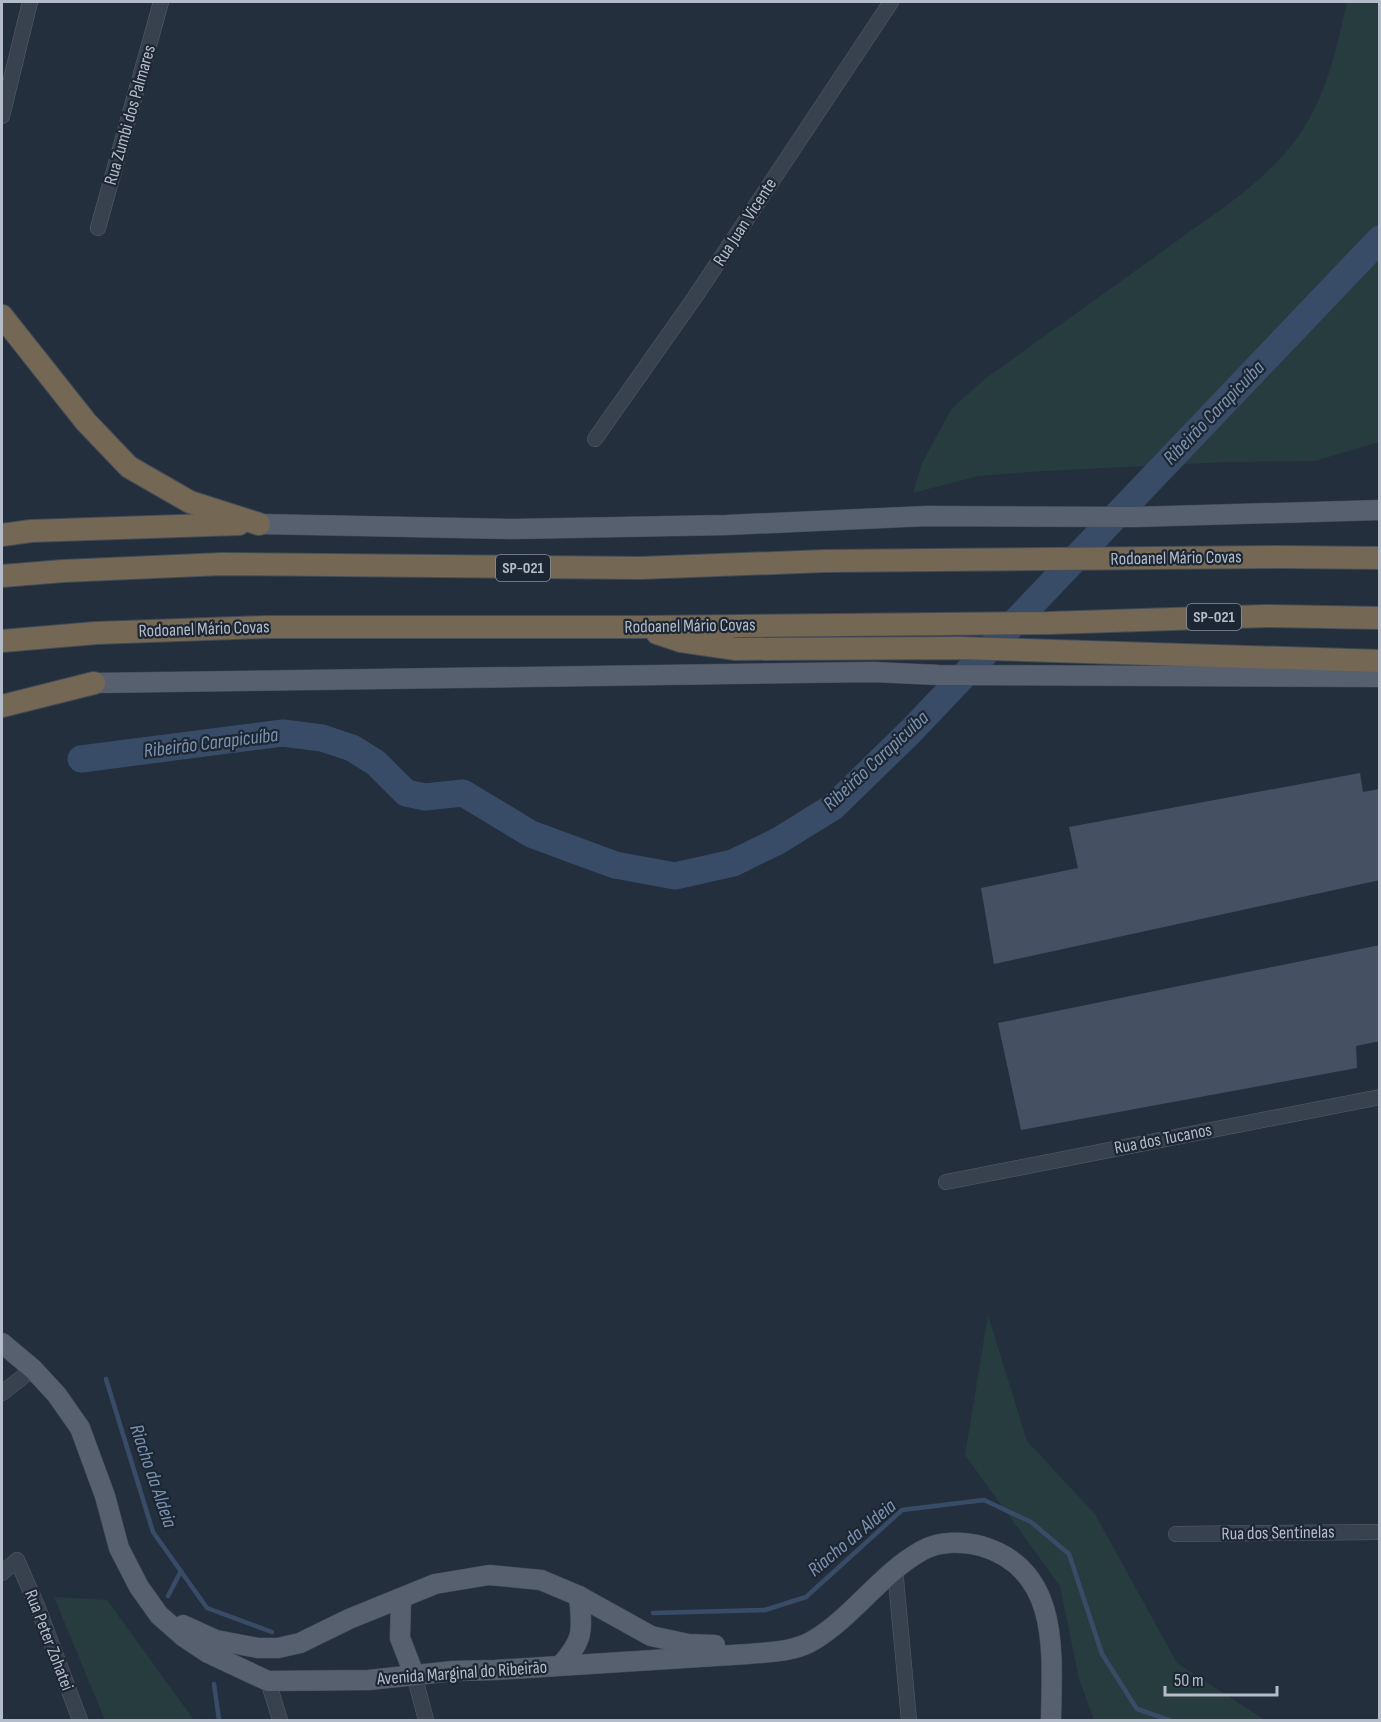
<svg xmlns="http://www.w3.org/2000/svg" width="1381" height="1722" font-family="'Sofia Sans Condensed',sans-serif">
<style>
.green{fill:#263c3f}
.lines{fill:none;stroke-linecap:round;stroke-linejoin:round}
.stream{stroke:#394c67;stroke-width:4.5}
.river{stroke:#394c67;stroke-width:27}
.building{fill:#455162}
.minor-casing{stroke:#565f6c;stroke-width:16}
.major-casing{stroke:#414a57;stroke-width:21}
.highway-casing{stroke:#434c59;stroke-width:24}
.minor{stroke:#38414e;stroke-width:15}
.major{stroke:#56606e;stroke-width:20}
.highway{stroke:#746855;stroke-width:22}
.labels{text-anchor:middle;dominant-baseline:central;stroke-width:4.5;stroke-linejoin:round;paint-order:stroke}
.shield{fill:#1d2633;stroke:#878f9c;stroke-width:1.5}
.shield-label{font-size:16px;font-weight:bold;fill:#b4bcc9}
.street-label{font-size:18px;fill:#b4bcc9;stroke:#1d2633}
.water-label{font-size:20px;font-style:italic;fill:#7c92b1;stroke:#1d2633}
</style>
<rect width="100%" height="100%" fill="#242f3e"/>
<g class="green">
<path d="M 1347,2 L 1379,2 L 1379,442 L 1315,461 L 1227,462 L 1044,471 L 978,476 L 913,493 L 922,463 L 952,408 L 986,378 C 1045,336 1104,293 1163,251 C 1213,214 1272,180 1305,126 C 1329,87 1337,45 1347,2 Z"/>
<path d="M 988,1315 L 1027,1441 L 1095,1514 L 1177,1663 L 1265,1720 L 1094,1720 L 1079,1679 L 1060,1586 L 965,1455 Z"/>
<path d="M 54,1597 L 107,1600 L 194,1720 L 105,1720 Z"/>
</g>
<g class="lines">
<g class="stream">
<path d="M 106,1379 L 153,1532 L 207,1608 L 272,1632"/>
<path d="M 168,1596 L 181,1571"/>
<path d="M 653,1613 L 765,1610 L 806,1597 L 902,1510 L 984,1500 L 1031,1522 L 1069,1554 L 1102,1654 L 1137,1709 L 1169,1720"/>
<path d="M 214,1684 L 219,1720"/>
</g>
<path class="river" d="M 81,759 L 283,733 L 322,738 L 352,748 L 376,763 L 406,793 L 425,797 L 463,793 L 531,834 L 615,865 L 675,876 L 733,863 L 778,841 L 833,807 L 911,731 L 1380,239"/>
</g>
<g class="building">
<path d="M 1360,773 L 1363,792 L 1380,789 L 1380,880 L 994,964 L 981,888 L 1078,868 L 1069,827 Z"/>
<path d="M 1380,945 L 1380,1041 L 1356,1046 L 1357,1068 L 1021,1130 L 998,1023 Z"/>
</g>
<g class="lines">
<defs>
<g id="minor">
<path d="M 2,116 L 30,2"/>
<path d="M 98,228 L 161,2"/>
<path d="M 595,439 L 695,297 L 891,2"/>
<path d="M 946,1182 L 1380,1097"/>
<path d="M 2,1393 L 33,1369"/>
<path d="M 1176,1534 L 1380,1532"/>
<path d="M 895,1569 L 909,1720"/>
<path d="M 2,1573 L 17,1560 L 38,1608 L 80,1720"/>
<path d="M 414,1674 L 426,1720"/>
<path d="M 268,1681 L 280,1720"/>
</g>
<g id="major">
<path d="M 259,524 L 514,529 L 727,525 L 927,516 L 1134,517 L 1380,510"/>
<path d="M 94,683 L 873,672 L 939,675 L 1380,677"/>
<path d="M 2,1343 L 33,1369 L 57,1395 L 80,1428 L 105,1496 L 119,1548 L 139,1587 L 159,1615 L 184,1637 L 208,1653 L 268,1681 L 369,1680 L 453,1671 L 495,1670 L 748,1654 C 769,1652 795,1652 814,1640 C 855,1615 881,1573 923,1550 C 940,1541 963,1541 981,1546 C 1061,1569 1052,1654 1051,1720"/>
<path d="M 401,1598 L 400,1638 L 414,1674"/>
<path d="M 183,1625 L 216,1640 L 258,1648 L 278,1648 L 300,1643 L 349,1619 L 435,1584 L 489,1575 L 541,1580 L 579,1596 L 651,1636 L 688,1644 L 715,1645"/>
<path d="M 561,1665 C 585,1638 582,1630 579,1596"/>
</g>
<g id="highway">
<path d="M 2,316 L 86,422 L 129,467 L 190,502 L 259,524"/>
<path d="M 2,535 L 31,531 L 239,524"/>
<path d="M 2,576 L 63,571 L 222,564 L 640,568 L 825,561 L 1282,557 L 1380,558"/>
<path d="M 657,633 L 681,641 L 736,649 L 959,648 L 1380,661"/>
<path d="M 2,641 L 96,633 L 266,627 L 642,627 L 1049,623 L 1266,616 L 1380,618"/>
<path d="M 2,706 L 94,683"/>
</g>
</defs>
<use href="#minor" class="minor-casing"/>
<use href="#major" class="major-casing"/>
<use href="#highway" class="highway-casing"/>
<use href="#minor" class="minor"/>
<use href="#major" class="major"/>
<use href="#highway" class="highway"/>
</g>
<g class="labels">
<g class="shield">
<rect x="496" y="555" width="54" height="26" rx="4.5"/>
<rect x="1187" y="604" width="54" height="26" rx="4.5"/>
</g>
<g class="shield-label">
<text x="523" y="568">SP-021</text>
<text x="1214" y="617">SP-021</text>
</g>
<g class="street-label">
<text transform="translate(130 115) rotate(-74)">Rua Zumbi dos Palmares</text>
<text transform="translate(745 222) rotate(-57)">Rua Juan Vicente</text>
<text transform="translate(1176 558) rotate(-1)">Rodoanel Mário Covas</text>
<text transform="translate(690 626) rotate(-1)">Rodoanel Mário Covas</text>
<text transform="translate(204 629) rotate(-2)">Rodoanel Mário Covas</text>
<text transform="translate(1163 1139) rotate(-11)">Rua dos Tucanos</text>
<text transform="translate(1278 1533) rotate(-1)">Rua dos Sentinelas</text>
<text transform="translate(49 1640) rotate(69)">Rua Peter Zohatei</text>
<text transform="translate(462 1673) rotate(-4)">Avenida Marginal do Ribeirão</text>
</g>
<g class="water-label">
<text transform="translate(1214 413) rotate(-46)">Ribeirão Carapicuíba</text>
<text transform="translate(211 743) rotate(-7)">Ribeirão Carapicuíba</text>
<text transform="translate(876 761) rotate(-43)">Ribeirão Carapicuíba</text>
<text transform="translate(153 1476) rotate(71)">Riacho da Aldeia</text>
<text transform="translate(852 1538) rotate(-40)">Riacho da Aldeia</text>
</g>
</g>
<rect width="1381" height="1722" fill="none" stroke="#b4bcc9" stroke-width="6"/>
<path d="M1165 1686v9h112v-9" fill="none" stroke="#b4bcc9" stroke-width="3"/>
<text x="1174" y="1686" font-size="18" fill="#b4bcc9" stroke="#1d2633" stroke-width="4.5" paint-order="stroke">50 m</text>
</svg>
